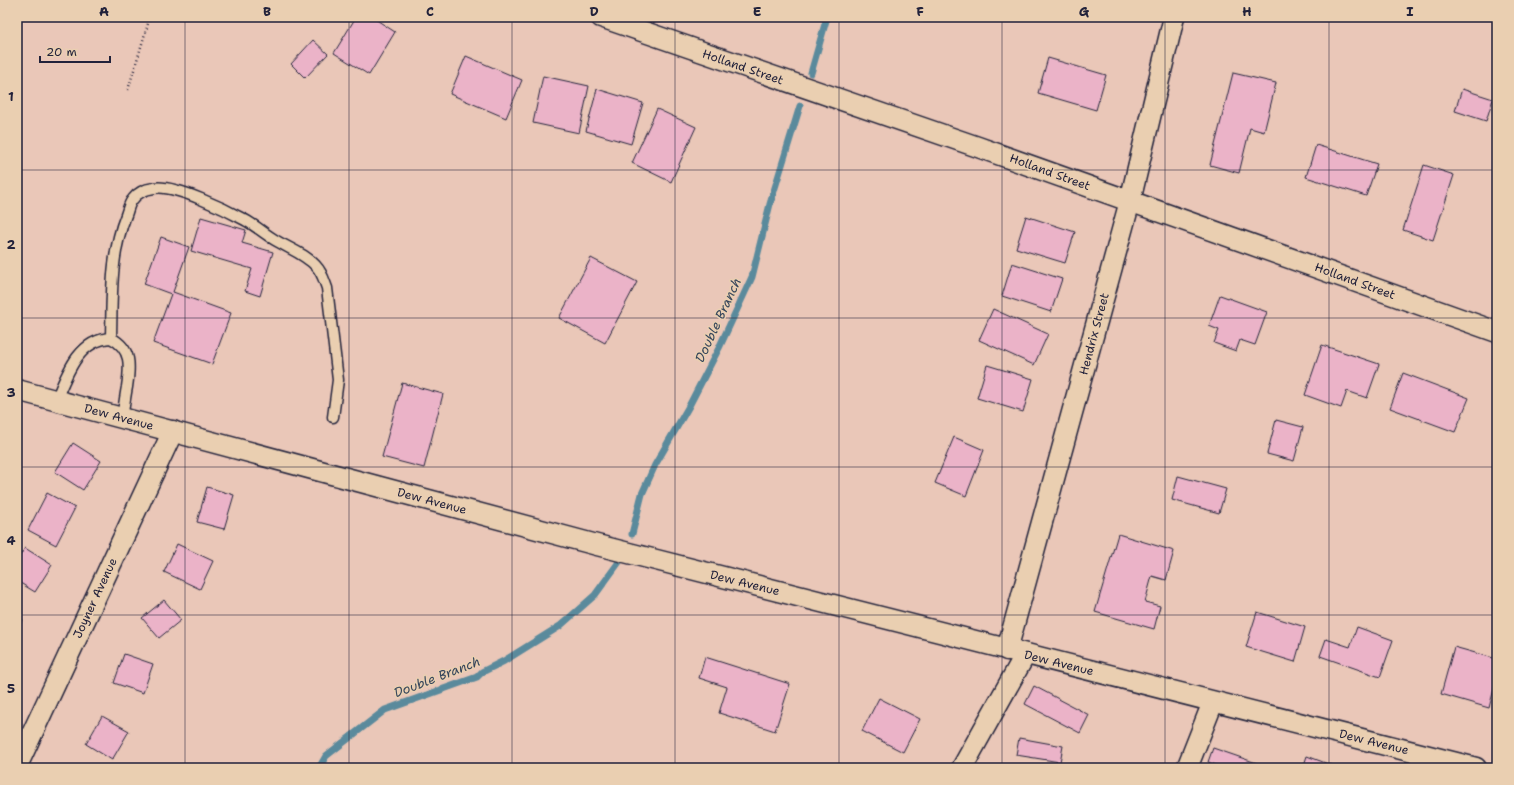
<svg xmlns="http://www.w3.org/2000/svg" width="1514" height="785" font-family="'Shantell Sans',sans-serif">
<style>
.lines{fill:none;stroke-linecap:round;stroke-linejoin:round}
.stream{stroke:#5a8a9c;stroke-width:7}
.building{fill:#ebb3c8;stroke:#22223b}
.service-casing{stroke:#22223b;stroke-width:13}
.minor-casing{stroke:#22223b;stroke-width:23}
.path{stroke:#22223b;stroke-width:2.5;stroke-dasharray:1 3;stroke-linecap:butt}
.service{stroke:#eacfb1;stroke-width:10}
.minor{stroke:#eacfb1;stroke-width:20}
.grid{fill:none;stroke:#22223b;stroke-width:1;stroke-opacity:0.55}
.labels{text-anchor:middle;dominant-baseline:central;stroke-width:3;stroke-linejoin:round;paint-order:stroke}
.street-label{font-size:12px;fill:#22223b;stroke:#eacfb1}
.water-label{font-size:13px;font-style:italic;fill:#35455b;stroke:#eacfb1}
.neatline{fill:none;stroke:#22223b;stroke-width:1.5}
.grid-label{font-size:13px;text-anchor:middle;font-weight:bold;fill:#22223b}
</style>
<rect width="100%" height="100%" fill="#eac7b8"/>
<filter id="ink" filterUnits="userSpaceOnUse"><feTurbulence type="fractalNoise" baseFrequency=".025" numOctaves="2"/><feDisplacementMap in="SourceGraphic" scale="8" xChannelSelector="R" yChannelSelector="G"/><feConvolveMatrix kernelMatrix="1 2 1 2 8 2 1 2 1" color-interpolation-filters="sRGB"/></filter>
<g filter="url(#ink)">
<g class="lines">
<g class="stream">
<path d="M 811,73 L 827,17"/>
<path d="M 632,534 L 642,494 L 655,465 L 689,406 L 719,348 L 752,277 L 770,204 L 800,106"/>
<path d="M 319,768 L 326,756 L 385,710 L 477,677 L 482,672 L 504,661 L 560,626 L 595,595 L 619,562"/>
</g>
</g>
<g class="building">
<path d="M 356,17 L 372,17 L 395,32 L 369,75 L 334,53 Z"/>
<path d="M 313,40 L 328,54 L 305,78 L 291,64 Z"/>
<path d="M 466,56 L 522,80 L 506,118 L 450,94 Z"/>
<path d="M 1048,58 L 1106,75 L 1096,110 L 1038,93 Z"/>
<path d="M 1233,73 L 1276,83 L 1264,132 L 1250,128 L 1239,173 L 1210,165 Z"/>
<path d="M 543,76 L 589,86 L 579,133 L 533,123 Z"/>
<path d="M 597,89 L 643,103 L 631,144 L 586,131 Z"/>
<path d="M 1462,89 L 1493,99 L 1486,121 L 1455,111 Z"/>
<path d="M 657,109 L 696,127 L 671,182 L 632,163 Z"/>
<path d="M 1316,145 L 1377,164 L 1366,196 L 1306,177 Z"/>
<path d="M 1424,165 L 1454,175 L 1433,240 L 1403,230 Z"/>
<path d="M 1026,216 L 1075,232 L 1065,263 L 1016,248 Z"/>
<path d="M 201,217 L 246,230 L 242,243 L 273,252 L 260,296 L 245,291 L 252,269 L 191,251 Z"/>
<path d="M 161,237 L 189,247 L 173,292 L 231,313 L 212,364 L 153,343 L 171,294 L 144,284 Z"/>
<path d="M 591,258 L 637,282 L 605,343 L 559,318 Z"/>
<path d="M 1012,263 L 1062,279 L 1051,312 L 1002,296 Z"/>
<path d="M 1220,295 L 1267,312 L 1255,345 L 1240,340 L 1236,351 L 1214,343 L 1219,330 L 1209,326 Z"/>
<path d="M 993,309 L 1048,334 L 1034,365 L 979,340 Z"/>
<path d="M 1322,345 L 1379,364 L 1367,398 L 1347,391 L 1341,408 L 1305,395 Z"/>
<path d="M 987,365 L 1033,379 L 1023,412 L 977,398 Z"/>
<path d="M 1403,373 L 1469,398 L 1455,432 L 1390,408 Z"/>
<path d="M 402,383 L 443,394 L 424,468 L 382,457 Z"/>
<path d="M 1276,420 L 1303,427 L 1294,461 L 1267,454 Z"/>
<path d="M 954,437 L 984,450 L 966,496 L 935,483 Z"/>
<path d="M 73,443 L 101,461 L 83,490 L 55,472 Z"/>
<path d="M 1178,476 L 1226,489 L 1219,513 L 1172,500 Z"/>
<path d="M 207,487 L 234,495 L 224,529 L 197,522 Z"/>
<path d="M 47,493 L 75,508 L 56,545 L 28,530 Z"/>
<path d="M 1118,534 L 1174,551 L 1166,580 L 1152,576 L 1145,602 L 1160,606 L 1154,629 L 1095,612 Z"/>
<path d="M 177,544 L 213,561 L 200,589 L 164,572 Z"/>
<path d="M 25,548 L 52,565 L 35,592 L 17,581 L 17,560 Z"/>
<path d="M 164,600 L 181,620 L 159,638 L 142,618 Z"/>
<path d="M 1257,612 L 1305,627 L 1295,662 L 1246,647 Z"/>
<path d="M 17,615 L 23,620 L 17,628 Z"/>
<path d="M 1357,627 L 1393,640 L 1380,677 L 1320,656 L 1326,639 L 1350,647 Z"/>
<path d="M 1454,647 L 1497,659 L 1497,677 L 1489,708 L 1441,694 Z"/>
<path d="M 124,654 L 153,664 L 143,693 L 114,683 Z"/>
<path d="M 705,657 L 790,684 L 775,731 L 719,713 L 727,687 L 699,678 Z"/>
<path d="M 1034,686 L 1089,715 L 1080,733 L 1025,704 Z"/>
<path d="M 879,698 L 920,719 L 903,752 L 862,731 Z"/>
<path d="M 102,716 L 129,731 L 112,760 L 86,744 Z"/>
<path d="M 1019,738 L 1063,746 L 1060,762 L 1016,755 Z"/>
<path d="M 1213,748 L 1271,768 L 1224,768 L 1208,762 Z"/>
<path d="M 1307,756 L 1339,768 L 1303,768 Z"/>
</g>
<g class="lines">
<defs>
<g id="service">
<path d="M 56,400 C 67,374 78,340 111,338"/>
<path d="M 122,418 C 124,407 125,397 127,387 C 130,366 132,349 111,338 C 112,297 110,255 126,215 C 128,210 129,203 133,199 C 138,192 146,189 154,188 C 174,184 227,210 245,220 C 256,226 265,234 275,240 C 290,249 305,254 316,266 C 322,272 324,280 327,288 L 338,380 L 333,417"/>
</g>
<g id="minor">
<path d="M 601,17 L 978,147 L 1497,332"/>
<path d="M 17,390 L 597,545 L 1476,768"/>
<path d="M 1007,650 L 1130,201 L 1174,17"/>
<path d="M 17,766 L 173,431"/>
<path d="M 962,768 L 1025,655"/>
<path d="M 1187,768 L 1213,702"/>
</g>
</defs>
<use href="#service" class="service-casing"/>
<use href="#minor" class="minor-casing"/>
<path class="path" d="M 128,90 L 150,17"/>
<use href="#service" class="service"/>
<use href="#minor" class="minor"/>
</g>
</g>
<path class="grid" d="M 185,17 L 185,768M 349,17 L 349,768M 512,17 L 512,768M 675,17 L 675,768M 839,17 L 839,768M 1002,17 L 1002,768M 1165,17 L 1165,768M 1329,17 L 1329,768M 17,170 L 1497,170M 17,318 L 1497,318M 17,467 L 1497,467M 17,615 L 1497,615"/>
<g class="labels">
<g class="street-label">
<text transform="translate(743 67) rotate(19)">Holland Street</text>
<text transform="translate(1050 172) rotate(20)">Holland Street</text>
<text transform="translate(1355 281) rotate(20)">Holland Street</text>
<text transform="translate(1094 334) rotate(-75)">Hendrix Street</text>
<text transform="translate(119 417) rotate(15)">Dew Avenue</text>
<text transform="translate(432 501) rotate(15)">Dew Avenue</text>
<text transform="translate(745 583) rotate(14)">Dew Avenue</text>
<text transform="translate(95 598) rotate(-65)">Joyner Avenue</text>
<text transform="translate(1059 663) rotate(14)">Dew Avenue</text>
<text transform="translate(1374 742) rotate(14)">Dew Avenue</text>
</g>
<g class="water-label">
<text transform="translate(718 320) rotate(-65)">Double Branch</text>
<text transform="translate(437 677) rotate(-21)">Double Branch</text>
</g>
</g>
<rect width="1514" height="785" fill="none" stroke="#eacfb1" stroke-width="44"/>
<path d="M40 56v6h70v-6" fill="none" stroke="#22223b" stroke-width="2"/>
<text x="46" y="56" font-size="12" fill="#22223b" stroke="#eacfb1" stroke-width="3" paint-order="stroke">20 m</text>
<rect x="22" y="22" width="1470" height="741" class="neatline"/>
<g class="grid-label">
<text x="104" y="16">A</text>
<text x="267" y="16">B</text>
<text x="430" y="16">C</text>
<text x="594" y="16">D</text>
<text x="757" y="16">E</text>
<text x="920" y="16">F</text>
<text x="1084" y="16">G</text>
<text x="1247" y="16">H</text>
<text x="1410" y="16">I</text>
<text x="11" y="101">1</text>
<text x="11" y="249">2</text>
<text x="11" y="397">3</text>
<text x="11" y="545">4</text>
<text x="11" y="693">5</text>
</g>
</svg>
